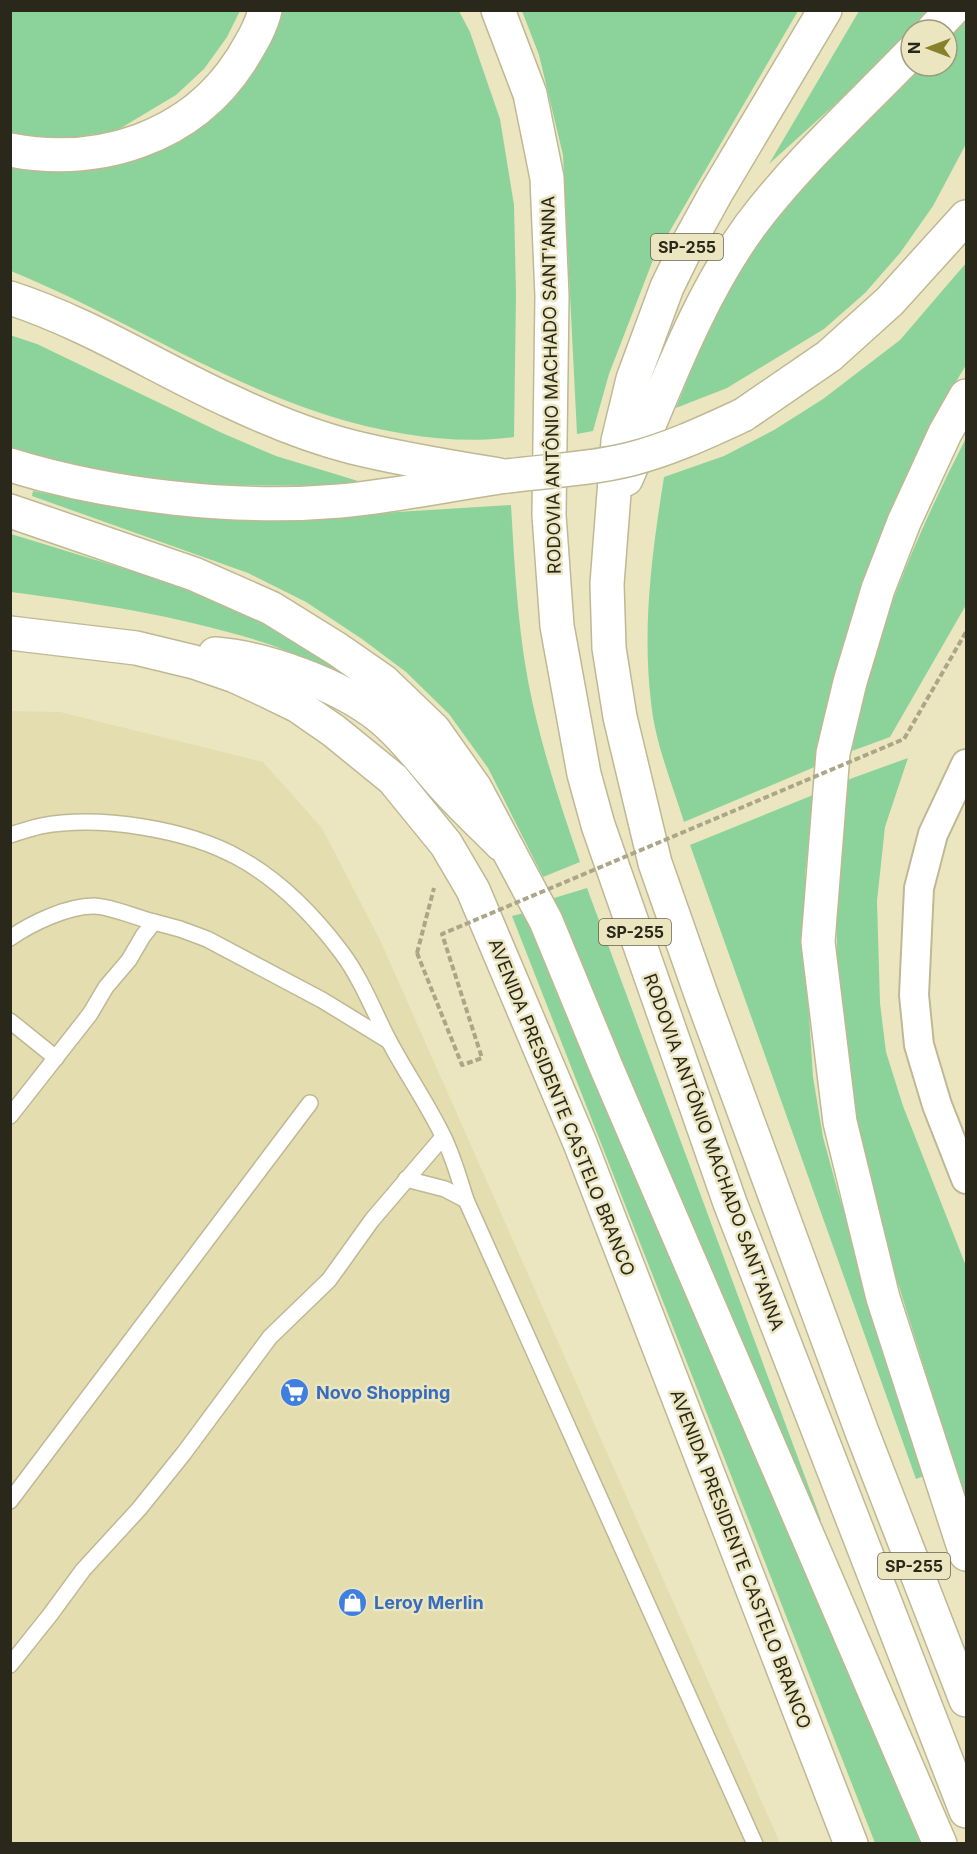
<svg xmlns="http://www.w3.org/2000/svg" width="977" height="1854" font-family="Inter,sans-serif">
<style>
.built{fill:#e4ddaf}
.green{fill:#8cd39b}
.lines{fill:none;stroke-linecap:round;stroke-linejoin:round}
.service-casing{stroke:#beb894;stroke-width:18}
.minor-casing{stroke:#beb894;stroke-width:32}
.secondary-casing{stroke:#beb894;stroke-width:36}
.primary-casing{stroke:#beb894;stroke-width:36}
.motorway-casing{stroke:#beb894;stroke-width:36}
.path{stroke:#aba688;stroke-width:4;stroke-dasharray:6 3;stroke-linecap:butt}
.service{stroke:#fff;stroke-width:15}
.minor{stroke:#fff;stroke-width:28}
.secondary{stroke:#fff;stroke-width:33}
.primary{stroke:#fff;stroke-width:33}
.motorway{stroke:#fff;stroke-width:33}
.motorway-bridge-casing{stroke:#beb894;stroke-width:36;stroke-linecap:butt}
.path-bridge{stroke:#aba688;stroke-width:4;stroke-dasharray:6 3;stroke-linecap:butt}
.motorway-bridge{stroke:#fff;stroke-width:33}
.labels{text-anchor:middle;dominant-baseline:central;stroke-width:5;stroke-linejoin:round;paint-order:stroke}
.shield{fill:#ece6c0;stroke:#64614c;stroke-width:1.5}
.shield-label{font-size:16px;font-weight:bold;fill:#2a281a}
.street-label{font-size:18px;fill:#2a281a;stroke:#ece6c0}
.shop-label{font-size:18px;font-weight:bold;fill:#366cbe;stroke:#ece6c0;text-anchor:start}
</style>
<rect width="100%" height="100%" fill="#ece6c0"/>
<path class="built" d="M 10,711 L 60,712 L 263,762 L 322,828 L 380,940 L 780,1843 L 11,1844 Z"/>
<g class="green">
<path d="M 11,11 L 240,11 L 227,37 L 204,69 L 176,95 L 116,131 L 69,138 L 30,137 L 11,133 Z"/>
<path d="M 278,11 L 459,11 L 470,32 L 500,119 L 514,205 L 516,294 L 514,437 C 477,442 442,440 405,434 C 259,410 145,326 11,271 L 11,164 L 151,151 Z"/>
<path d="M 522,11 L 798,11 L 653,260 L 609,374 L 593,431 L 577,434 L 563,155 L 539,55 Z"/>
<path d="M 859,11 L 937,11 L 916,30 L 911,30 L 911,35 L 895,50 L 769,164 Z"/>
<path d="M 966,19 L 966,144 L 933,206 L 900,253 L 865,293 L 824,329 L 727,388 L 676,408 C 697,358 715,305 745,259 C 794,187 858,128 919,66 L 947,66 L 947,38 Z"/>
<path d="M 966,263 L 966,365 L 954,385 C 920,458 881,530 855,606 C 837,658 827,712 817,766 L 684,822 C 672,783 655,743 651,702 C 642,627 652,552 664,477 L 724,456 L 774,430 L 823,399 L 900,340 Z"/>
<path d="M 10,335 L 37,344 L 222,433 L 276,456 L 368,484 C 247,487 126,489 11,447 Z"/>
<path d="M 966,438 L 966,605 L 890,737 L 852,751 C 858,724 862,697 870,671 C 893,589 928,513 966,438 Z"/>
<path d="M 33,491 L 113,506 L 174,513 L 299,518 L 511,505 C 515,572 518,639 533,705 C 545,758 562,810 580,862 L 543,877 L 488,768 L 449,714 L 406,672 L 362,639 L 306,602 L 248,573 L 32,496 Z"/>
<path d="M 11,534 L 210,595 L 264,621 L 347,674 C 319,664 290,651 262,642 C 180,616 95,603 11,592 Z"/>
<path d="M 908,758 L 885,827 L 877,901 L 880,1003 L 886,1052 L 903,1106 L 966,1266 L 966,1501 L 866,1181 L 838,1006 L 836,887 L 847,780 Z"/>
<path d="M 813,795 L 805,876 L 805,951 L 813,1077 L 823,1137 L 838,1192 L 924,1476 L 916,1479 L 690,845 Z"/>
<path d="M 587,888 L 821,1520 L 817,1530 L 554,898 Z"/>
<path d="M 524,913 L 929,1843 L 875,1843 L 512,916 Z"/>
</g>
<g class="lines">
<defs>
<g id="service">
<path d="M 10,835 C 20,832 31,828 41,826 C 100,815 187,829 239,858 C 279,880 315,917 342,953 C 362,980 374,1012 389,1041 C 406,1073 427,1103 443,1136 C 453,1156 459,1178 466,1200 L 755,1844"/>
<path d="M 10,938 C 32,923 67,906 94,906 C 109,906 138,918 154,922"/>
<path d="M 10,1021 L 56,1058"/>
<path d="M 10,1116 L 90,1014 L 106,987 L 129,960 L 143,936 L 154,922 L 180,929 L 207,939 L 322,1000 L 389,1041"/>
<path d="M 406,1179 L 445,1189 L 466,1200"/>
<path d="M 10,1501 L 310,1103"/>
<path d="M 10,1665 L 50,1615 L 83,1570 L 139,1509 L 184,1453 L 270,1337 L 329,1280 L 372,1220 L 443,1137"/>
</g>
<path id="minor" d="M 966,764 L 933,834 L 919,888 L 914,995 L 919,1045 L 937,1105 L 966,1179"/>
<g id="secondary">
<path d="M 10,633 L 136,648 L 194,662 L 235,676 L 263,689 L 298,706 L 334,731 L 393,779 L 446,844 L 473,890 L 580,1143 L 851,1844"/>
<path d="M 215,654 C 266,658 340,685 380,717 C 405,737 422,762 443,785 C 461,805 481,824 501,844"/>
</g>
<path id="primary" d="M 10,298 C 90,324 157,368 232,402 C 270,420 312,437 352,447 C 400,459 450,467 499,475"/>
<g id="motorway">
<path d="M 498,10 L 530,94 L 547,178 L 552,296 L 549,515 L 557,626 L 584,774 L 598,825 L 730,1203 L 966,1811"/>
<path d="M 825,10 L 716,193 L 689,242 L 667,287 L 633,379 L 618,441 L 607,584 L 609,648 L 620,717 L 655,863 L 702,997 L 862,1432 L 966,1700"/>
<path d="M 933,30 L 952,10"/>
<path d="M 10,150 C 99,167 191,138 241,60 C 250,45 261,28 265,10"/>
<path d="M 966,396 L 945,433 L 904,522 L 878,589 L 850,682 L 833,753 L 818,942 L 840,1122 L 883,1298 L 966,1554"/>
<path d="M 743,415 L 829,356 L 890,301 L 966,217"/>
<path d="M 10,465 C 111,496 235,510 340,501 C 395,496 451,484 507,476"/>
<path d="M 626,479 C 664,393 695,302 750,226 C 797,163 857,109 911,53"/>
<path d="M 10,511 L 194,574 L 271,608 L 337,649 L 383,681 L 434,730 L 475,788 L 546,921 L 607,1069 L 940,1844"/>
</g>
</defs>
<use href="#service" class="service-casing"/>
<use href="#minor" class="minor-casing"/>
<use href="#secondary" class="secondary-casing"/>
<use href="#primary" class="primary-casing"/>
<use href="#motorway" class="motorway-casing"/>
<path class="path" d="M 417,953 L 434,888"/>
<use href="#service" class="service"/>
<use href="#minor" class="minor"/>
<use href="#secondary" class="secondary"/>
<use href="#primary" class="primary"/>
<use href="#motorway" class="motorway"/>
<defs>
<path id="motorway-bridge" d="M 507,476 C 548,471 591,469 631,459 C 670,449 706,432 743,415"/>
</defs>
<use href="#motorway-bridge" class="motorway-bridge-casing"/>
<path class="path-bridge" d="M 417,953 L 462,1065 L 482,1058 L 442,934 L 904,739 L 966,632"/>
<use href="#motorway-bridge" class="motorway-bridge"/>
</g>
<defs>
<symbol id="supermarket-disc" viewBox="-11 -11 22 22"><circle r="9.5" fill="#3f7fe0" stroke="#ece6c0"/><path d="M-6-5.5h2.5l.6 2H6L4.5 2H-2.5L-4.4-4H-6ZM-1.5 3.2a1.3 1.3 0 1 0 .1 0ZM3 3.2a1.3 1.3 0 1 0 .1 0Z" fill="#fff"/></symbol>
<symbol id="shop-disc" viewBox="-11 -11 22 22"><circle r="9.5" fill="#3f7fe0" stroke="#ece6c0"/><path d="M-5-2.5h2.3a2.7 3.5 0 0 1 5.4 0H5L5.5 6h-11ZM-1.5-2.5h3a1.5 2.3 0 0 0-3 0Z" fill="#fff"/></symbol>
</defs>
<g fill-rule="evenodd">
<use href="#supermarket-disc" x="278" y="1376" width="33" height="33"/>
<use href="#shop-disc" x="336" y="1586" width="33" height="33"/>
</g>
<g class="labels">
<g class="shield">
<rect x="651" y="234" width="72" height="26" rx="4.5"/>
<rect x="599" y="919" width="72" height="26" rx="4.5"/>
<rect x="878" y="1553" width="72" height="26" rx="4.5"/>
</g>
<g class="shield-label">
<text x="687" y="247">SP-255</text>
<text x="635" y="932">SP-255</text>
<text x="914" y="1566">SP-255</text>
</g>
<g class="street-label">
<text transform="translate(551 385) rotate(-91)">RODOVIA ANTÔNIO MACHADO SANT'ANNA</text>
<text transform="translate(562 1107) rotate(68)">AVENIDA PRESIDENTE CASTELO BRANCO</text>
<text transform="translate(714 1152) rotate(70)">RODOVIA ANTÔNIO MACHADO SANT'ANNA</text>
<text transform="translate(741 1559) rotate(69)">AVENIDA PRESIDENTE CASTELO BRANCO</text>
</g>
<g class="shop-label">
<text x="316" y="1392">Novo Shopping</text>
<text x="374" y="1602">Leroy Merlin</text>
</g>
</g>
<rect width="977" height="1854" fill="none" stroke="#2a281a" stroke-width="24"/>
<g transform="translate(929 48) rotate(270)"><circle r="28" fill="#ece6c0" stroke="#9e9a7e" stroke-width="1.5"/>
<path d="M0-4.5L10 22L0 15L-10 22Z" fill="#87822a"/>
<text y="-9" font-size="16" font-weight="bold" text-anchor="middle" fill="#2a281a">N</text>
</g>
</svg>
